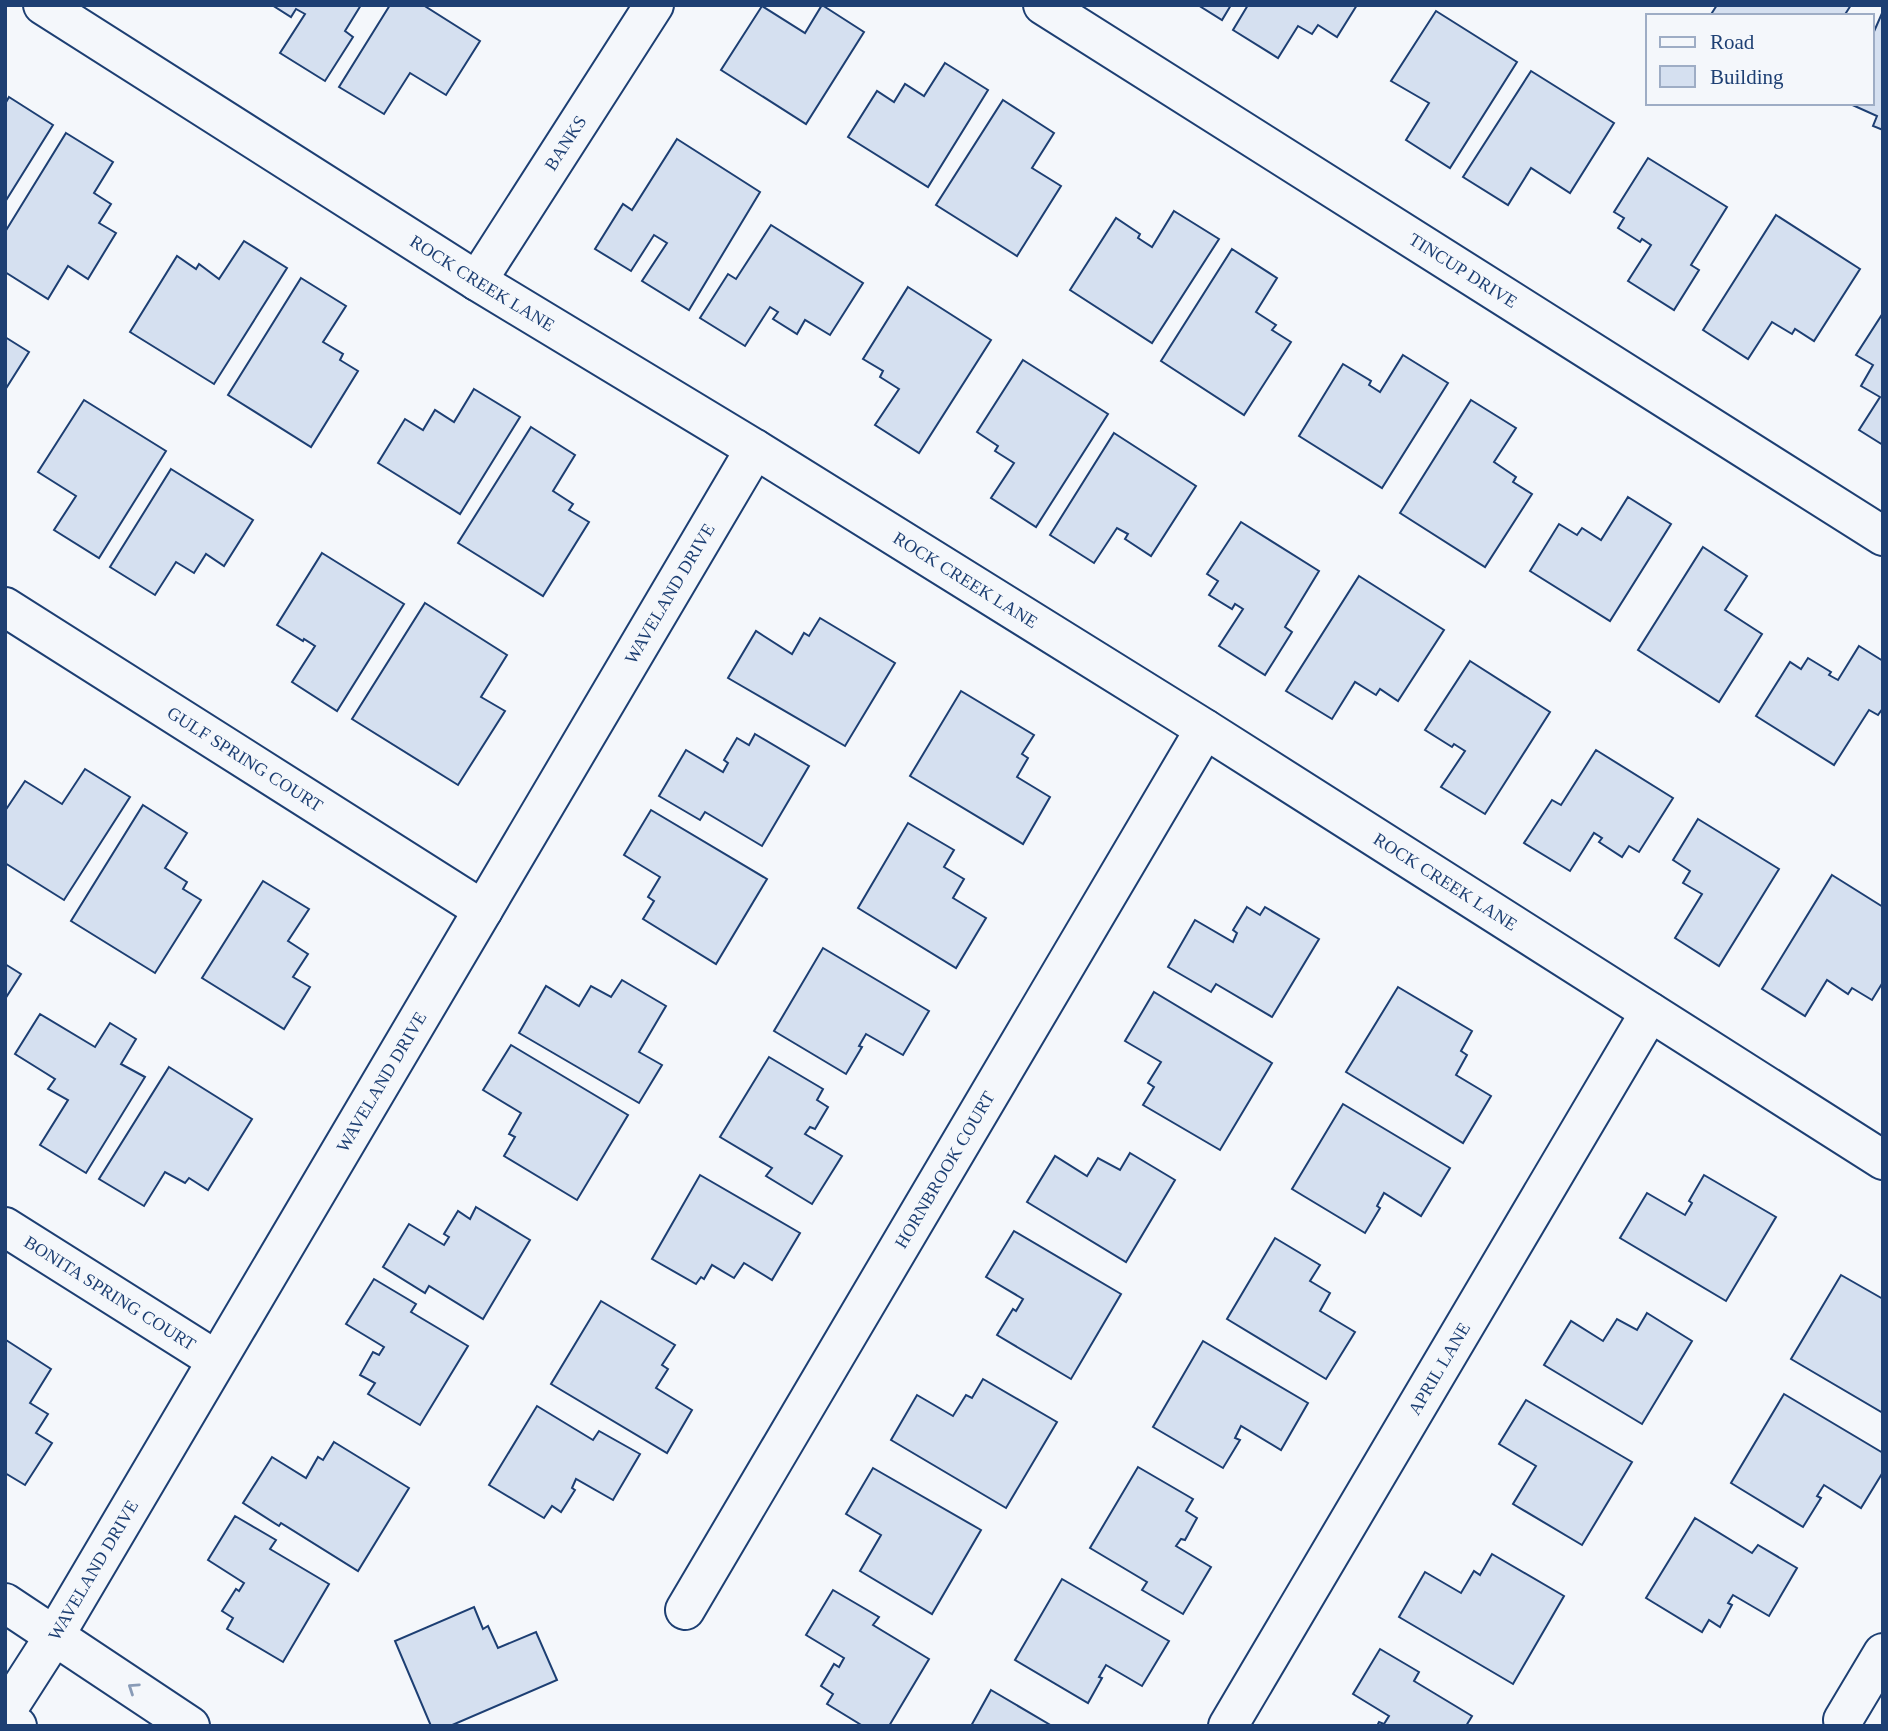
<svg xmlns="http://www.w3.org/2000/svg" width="1888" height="1731" font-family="Georgia,serif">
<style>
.building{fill:#d5e0f0;stroke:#1d3f73;stroke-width:2}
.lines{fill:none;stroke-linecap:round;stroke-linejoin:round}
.street-casing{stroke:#1d3f73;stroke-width:42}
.secondary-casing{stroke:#1d3f73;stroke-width:42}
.street{stroke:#f4f7fb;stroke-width:38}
.secondary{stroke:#f4f7fb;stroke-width:38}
.oneway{stroke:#889bb7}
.labels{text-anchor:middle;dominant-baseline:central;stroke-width:5;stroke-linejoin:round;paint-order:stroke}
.street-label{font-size:18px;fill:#1d3f73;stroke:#f4f7fb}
</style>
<rect width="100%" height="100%" fill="#f4f7fb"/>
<g class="building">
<path d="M 272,5 L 361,5 L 345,31 L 353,37 L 325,81 L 280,53 L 305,14 L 296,9 L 291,17 Z"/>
<path d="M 390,5 L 423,5 L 480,41 L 446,95 L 410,73 L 384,114 L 339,87 Z"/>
<path d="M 822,5 L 864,32 L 806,124 L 721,70 L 762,6 L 805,33 Z"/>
<path d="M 1198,5 L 1231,5 L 1222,20 Z"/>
<path d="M 1248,5 L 1357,5 L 1337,37 L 1318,25 L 1312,34 L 1298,26 L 1278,58 L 1233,30 Z"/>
<path d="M 1717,5 L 1851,5 L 1844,16 L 1710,16 Z"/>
<path d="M 1436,11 L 1517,62 L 1450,168 L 1406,140 L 1429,103 L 1391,81 Z"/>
<path d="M 1883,11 L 1883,130 L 1873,126 L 1877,116 L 1848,103 L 1872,103 L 1872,36 Z"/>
<path d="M 945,63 L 988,90 L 928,187 L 848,137 L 877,91 L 894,102 L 905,84 L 924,96 Z"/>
<path d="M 1531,71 L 1614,123 L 1570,193 L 1531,168 L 1508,205 L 1463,177 Z"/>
<path d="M 9,97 L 53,125 L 5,202 L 5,104 Z"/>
<path d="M 1003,100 L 1054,133 L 1032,168 L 1061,186 L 1017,256 L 936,205 Z"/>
<path d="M 66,133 L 113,162 L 94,193 L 111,204 L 99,223 L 116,233 L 88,279 L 68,266 L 48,299 L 5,272 L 5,232 Z"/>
<path d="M 677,139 L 760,192 L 689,310 L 642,281 L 667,243 L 654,235 L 631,271 L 595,249 L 623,204 L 632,210 Z"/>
<path d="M 1648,158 L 1727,207 L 1691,265 L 1699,270 L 1674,310 L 1628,281 L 1651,245 L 1642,239 L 1640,242 L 1618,228 L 1624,218 L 1614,212 Z"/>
<path d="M 1174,211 L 1219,239 L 1152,343 L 1070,290 L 1116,218 L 1140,234 L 1138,238 L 1152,247 Z"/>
<path d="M 1776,215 L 1860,269 L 1814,341 L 1795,329 L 1792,334 L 1772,322 L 1748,359 L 1703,330 Z"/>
<path d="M 771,225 L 863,283 L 830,335 L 805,320 L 797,334 L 773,319 L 778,312 L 770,307 L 745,346 L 700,318 L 728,274 L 736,279 Z"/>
<path d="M 244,241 L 287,268 L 214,384 L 130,332 L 177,256 L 196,269 L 199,264 L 219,279 Z"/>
<path d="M 1232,249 L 1277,278 L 1256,312 L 1276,325 L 1272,330 L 1291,342 L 1244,415 L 1161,361 Z"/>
<path d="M 301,278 L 346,306 L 323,342 L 343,354 L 340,360 L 358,371 L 311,447 L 228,395 Z"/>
<path d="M 908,287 L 991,340 L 919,453 L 875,425 L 899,389 L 880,377 L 883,371 L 863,359 Z"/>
<path d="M 1883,313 L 1883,445 L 1859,430 L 1880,397 L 1861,386 L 1873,365 L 1856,355 Z"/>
<path d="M 5,337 L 29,352 L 5,390 Z"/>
<path d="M 1403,355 L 1448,383 L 1382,488 L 1299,436 L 1343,364 L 1371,381 L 1369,385 L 1380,392 Z"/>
<path d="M 1023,360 L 1108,414 L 1036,527 L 991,498 L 1014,463 L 995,451 L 998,446 L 977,432 Z"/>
<path d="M 474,389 L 520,417 L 460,514 L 378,463 L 405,419 L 423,430 L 435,410 L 454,422 Z"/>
<path d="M 84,400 L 166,451 L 99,558 L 54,530 L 76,496 L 38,472 Z"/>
<path d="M 1471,400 L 1516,428 L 1494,462 L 1516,477 L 1513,482 L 1532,494 L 1485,567 L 1400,513 Z"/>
<path d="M 531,427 L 575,455 L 553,491 L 573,504 L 569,510 L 589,522 L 543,596 L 458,543 Z"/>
<path d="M 1114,433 L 1196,486 L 1151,556 L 1125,539 L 1128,534 L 1117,528 L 1094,563 L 1050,535 Z"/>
<path d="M 171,469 L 253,520 L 224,566 L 206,554 L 194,573 L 176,562 L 155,595 L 110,567 Z"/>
<path d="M 1628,497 L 1671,524 L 1610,621 L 1530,571 L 1559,524 L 1577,535 L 1582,528 L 1601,540 Z"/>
<path d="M 1241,522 L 1319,571 L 1285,627 L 1292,632 L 1265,675 L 1219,646 L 1243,609 L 1235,604 L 1232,609 L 1209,595 L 1218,581 L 1207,574 Z"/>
<path d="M 1703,547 L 1747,576 L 1725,610 L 1762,634 L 1719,702 L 1638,650 Z"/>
<path d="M 322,553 L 404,604 L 337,711 L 292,682 L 315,646 L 304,639 L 303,641 L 277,625 Z"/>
<path d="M 1359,576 L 1444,630 L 1398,701 L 1380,689 L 1376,695 L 1355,682 L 1332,719 L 1286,691 Z"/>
<path d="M 425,603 L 507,655 L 481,697 L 505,711 L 458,785 L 352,719 Z"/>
<path d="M 820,618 L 895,663 L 845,746 L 728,678 L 756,631 L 792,654 L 804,633 L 809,636 Z"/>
<path d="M 1859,646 L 1883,661 L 1883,708 L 1878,715 L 1869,710 L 1834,765 L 1756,716 L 1790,662 L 1801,669 L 1808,658 L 1831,672 L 1829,675 L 1838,680 Z"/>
<path d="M 1470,661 L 1550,712 L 1485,814 L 1441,787 L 1465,751 L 1454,744 L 1452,747 L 1425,730 Z"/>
<path d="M 961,691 L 1034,735 L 1022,754 L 1028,758 L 1017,777 L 1050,797 L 1023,844 L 910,776 Z"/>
<path d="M 755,734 L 809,766 L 762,846 L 705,812 L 700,820 L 659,796 L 686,750 L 723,772 L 728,763 L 724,760 L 737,738 L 749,745 Z"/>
<path d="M 1596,750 L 1673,798 L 1639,852 L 1629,846 L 1622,857 L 1599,842 L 1602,838 L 1594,833 L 1570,871 L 1524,843 L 1552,800 L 1561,805 Z"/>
<path d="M 85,769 L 130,797 L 64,900 L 5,863 L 5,811 L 25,781 L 62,804 Z"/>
<path d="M 143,805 L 187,833 L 165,868 L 187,882 L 183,889 L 201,900 L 155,973 L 71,921 Z"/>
<path d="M 651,810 L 767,879 L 716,964 L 643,919 L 654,901 L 648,897 L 660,877 L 624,855 Z"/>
<path d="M 1698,819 L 1779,869 L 1719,966 L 1675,938 L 1702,894 L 1683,883 L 1690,871 L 1673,860 Z"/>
<path d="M 908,823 L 954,850 L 944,867 L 964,879 L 953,898 L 986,918 L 956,968 L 858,908 Z"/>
<path d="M 1832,875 L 1883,907 L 1883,982 L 1872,1000 L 1852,988 L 1848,994 L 1827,980 L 1805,1016 L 1762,989 Z"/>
<path d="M 263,881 L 309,909 L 288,941 L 308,954 L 293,977 L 310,987 L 284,1029 L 202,978 Z"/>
<path d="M 1247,907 L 1260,915 L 1265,907 L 1319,939 L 1272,1017 L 1216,984 L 1211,992 L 1168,967 L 1195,920 L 1233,942 L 1237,933 L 1233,930 Z"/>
<path d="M 823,948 L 929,1011 L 903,1055 L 866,1034 L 859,1046 L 862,1047 L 846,1074 L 774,1031 Z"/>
<path d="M 5,964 L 21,974 L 5,999 Z"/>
<path d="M 622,980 L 666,1006 L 639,1052 L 662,1065 L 639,1103 L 519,1033 L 546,986 L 579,1006 L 591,986 L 611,997 Z"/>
<path d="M 1398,987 L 1472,1031 L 1461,1051 L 1467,1055 L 1456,1075 L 1491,1096 L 1463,1143 L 1346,1072 Z"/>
<path d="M 1154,992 L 1272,1063 L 1220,1150 L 1143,1105 L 1154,1087 L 1148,1083 L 1161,1062 L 1125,1041 Z"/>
<path d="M 40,1014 L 95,1047 L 110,1023 L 136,1039 L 121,1064 L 145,1077 L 86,1173 L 40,1145 L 68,1100 L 48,1089 L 55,1079 L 15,1054 Z"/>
<path d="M 511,1045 L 628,1115 L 577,1200 L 504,1156 L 515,1137 L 509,1134 L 521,1113 L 483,1090 Z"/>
<path d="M 769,1057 L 823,1089 L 817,1100 L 828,1107 L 815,1129 L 810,1127 L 805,1134 L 842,1156 L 812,1204 L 766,1176 L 772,1168 L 720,1137 Z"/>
<path d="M 169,1067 L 252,1119 L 208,1190 L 189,1178 L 185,1183 L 165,1172 L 144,1206 L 99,1179 Z"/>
<path d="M 1343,1104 L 1450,1168 L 1421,1216 L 1384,1193 L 1377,1206 L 1380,1208 L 1365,1233 L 1292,1189 Z"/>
<path d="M 1130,1153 L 1175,1180 L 1126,1262 L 1027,1202 L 1055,1156 L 1087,1176 L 1098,1158 L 1120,1170 Z"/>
<path d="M 700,1175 L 800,1233 L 772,1280 L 744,1263 L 734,1278 L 712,1265 L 704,1279 L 701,1277 L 696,1284 L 652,1259 Z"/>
<path d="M 1704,1175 L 1776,1217 L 1726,1301 L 1620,1238 L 1647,1193 L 1685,1215 L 1692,1203 L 1689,1201 Z"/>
<path d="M 476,1207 L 530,1240 L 483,1319 L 429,1286 L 425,1293 L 383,1267 L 409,1224 L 444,1245 L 449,1237 L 444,1234 L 458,1211 L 470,1219 Z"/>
<path d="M 1014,1231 L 1121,1294 L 1071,1379 L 997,1335 L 1013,1309 L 1016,1311 L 1023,1299 L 986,1277 Z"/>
<path d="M 1275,1238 L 1320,1265 L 1310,1281 L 1330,1293 L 1320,1311 L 1355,1332 L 1326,1379 L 1227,1319 Z"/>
<path d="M 1841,1275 L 1883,1299 L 1883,1413 L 1791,1359 Z"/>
<path d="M 374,1279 L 416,1304 L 411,1312 L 468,1346 L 420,1425 L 368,1394 L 375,1383 L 360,1375 L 373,1352 L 379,1355 L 384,1347 L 346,1324 Z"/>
<path d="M 601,1301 L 675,1345 L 662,1365 L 668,1369 L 656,1388 L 692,1410 L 667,1453 L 551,1384 Z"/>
<path d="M 1647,1313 L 1692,1341 L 1642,1424 L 1544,1365 L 1571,1321 L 1603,1341 L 1617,1319 L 1637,1330 Z"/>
<path d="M 6,1340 L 51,1369 L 30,1403 L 48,1414 L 36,1433 L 52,1443 L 25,1485 L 5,1473 Z"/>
<path d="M 1203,1341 L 1308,1403 L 1281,1450 L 1241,1426 L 1235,1438 L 1240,1440 L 1223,1468 L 1153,1427 Z"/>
<path d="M 983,1379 L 1057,1422 L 1006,1508 L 891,1440 L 917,1395 L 953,1416 L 966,1395 L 972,1398 Z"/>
<path d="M 1784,1394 L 1883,1453 L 1883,1472 L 1861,1508 L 1824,1485 L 1817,1496 L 1821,1498 L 1803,1527 L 1731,1483 Z"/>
<path d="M 1526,1400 L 1632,1462 L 1582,1545 L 1513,1504 L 1536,1466 L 1499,1444 Z"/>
<path d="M 537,1406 L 593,1440 L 599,1431 L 640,1454 L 613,1500 L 576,1479 L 572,1488 L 575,1490 L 561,1512 L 552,1506 L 544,1518 L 489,1485 Z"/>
<path d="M 334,1442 L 409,1488 L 358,1571 L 281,1523 L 279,1526 L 243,1503 L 272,1457 L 306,1478 L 318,1457 L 323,1460 Z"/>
<path d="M 1138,1467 L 1193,1499 L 1186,1511 L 1197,1518 L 1185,1540 L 1181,1539 L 1176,1546 L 1211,1567 L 1183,1614 L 1142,1590 L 1147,1582 L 1090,1548 Z"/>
<path d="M 873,1468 L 981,1530 L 932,1614 L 860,1571 L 881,1535 L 846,1514 Z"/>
<path d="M 235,1516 L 276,1540 L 270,1549 L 329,1584 L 283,1662 L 227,1629 L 233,1618 L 222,1611 L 236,1589 L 239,1591 L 244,1583 L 208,1560 Z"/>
<path d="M 1695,1518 L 1752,1553 L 1758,1545 L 1797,1568 L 1769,1616 L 1733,1595 L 1728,1603 L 1732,1605 L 1720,1627 L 1709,1620 L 1702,1632 L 1646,1598 Z"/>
<path d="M 1492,1554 L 1564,1596 L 1513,1684 L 1399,1617 L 1425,1572 L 1461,1593 L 1474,1571 L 1480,1575 Z"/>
<path d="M 1062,1579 L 1169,1641 L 1142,1686 L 1106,1665 L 1099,1677 L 1102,1678 L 1088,1703 L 1015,1660 Z"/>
<path d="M 833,1590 L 879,1617 L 873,1625 L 929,1659 L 889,1726 L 863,1726 L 827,1704 L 833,1694 L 821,1686 L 834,1664 L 839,1667 L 844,1658 L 806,1635 Z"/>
<path d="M 474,1607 L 483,1629 L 488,1626 L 498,1648 L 536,1632 L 557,1680 L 450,1726 L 431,1726 L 395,1641 Z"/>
<path d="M 1380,1649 L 1419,1672 L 1414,1681 L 1472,1716 L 1466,1726 L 1377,1726 L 1379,1722 L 1384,1724 L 1389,1716 L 1353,1694 Z"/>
<path d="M 991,1690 L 1052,1726 L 971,1726 Z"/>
</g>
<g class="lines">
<defs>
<g id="street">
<path id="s1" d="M 43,5 L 477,281 L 755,449 L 1205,729 L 1883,1160"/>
<path id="s2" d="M 1043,5 L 1883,536"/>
<path id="s3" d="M 477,281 L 654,5"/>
<path id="s4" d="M 5,607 L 483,910"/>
<path id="s5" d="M 5,1227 L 216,1360"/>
<path id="s6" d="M 685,1610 L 1205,729"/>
<path id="s7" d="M 5,1713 L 55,1635 L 755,449"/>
<path d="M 1843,1720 L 1883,1653"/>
<path id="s8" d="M 1228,1726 L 1650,1012"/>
</g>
<g id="secondary">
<path d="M 5,1603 L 190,1726"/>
<path d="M 5,1718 L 17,1726"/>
</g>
</defs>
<use href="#street" class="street-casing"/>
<use href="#secondary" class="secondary-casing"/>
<use href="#street" class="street"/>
<use href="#secondary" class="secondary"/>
</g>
<defs><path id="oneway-chevron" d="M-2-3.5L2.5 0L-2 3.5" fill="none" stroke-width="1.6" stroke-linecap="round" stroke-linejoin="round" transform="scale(1.75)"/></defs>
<use class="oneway" href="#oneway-chevron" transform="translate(133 1688) rotate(-146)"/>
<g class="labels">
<g class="street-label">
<text stroke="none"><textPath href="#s3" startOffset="164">BANKS</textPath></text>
<text stroke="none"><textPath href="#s2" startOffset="497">TINCUP DRIVE</textPath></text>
<text stroke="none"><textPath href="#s1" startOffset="520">ROCK CREEK LANE</textPath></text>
<text stroke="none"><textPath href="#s1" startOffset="1087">ROCK CREEK LANE</textPath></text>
<text stroke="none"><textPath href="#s7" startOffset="1302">WAVELAND DRIVE</textPath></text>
<text stroke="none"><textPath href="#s4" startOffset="284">GULF SPRING COURT</textPath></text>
<text stroke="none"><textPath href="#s1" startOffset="1654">ROCK CREEK LANE</textPath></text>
<text stroke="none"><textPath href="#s7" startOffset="735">WAVELAND DRIVE</textPath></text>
<text stroke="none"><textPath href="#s6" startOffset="511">HORNBROOK COURT</textPath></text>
<text stroke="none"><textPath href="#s5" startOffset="124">BONITA SPRING COURT</textPath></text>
<text stroke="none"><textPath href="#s8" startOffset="415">APRIL LANE</textPath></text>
<text stroke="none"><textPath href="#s7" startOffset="168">WAVELAND DRIVE</textPath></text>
</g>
</g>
<rect width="1888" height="1731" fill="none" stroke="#1d3f73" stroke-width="14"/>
<rect x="1646" y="14" width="228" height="91" fill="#f4f7fb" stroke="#9eadc5" stroke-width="2"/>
<rect x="1660" y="37" width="35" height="10" fill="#f4f7fb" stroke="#9eadc5" stroke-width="2"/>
<text x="1710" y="49" font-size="21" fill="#1d3f73">Road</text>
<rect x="1660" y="66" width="35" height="21" fill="#d5e0f0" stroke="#9eadc5" stroke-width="2"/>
<text x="1710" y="84" font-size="21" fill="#1d3f73">Building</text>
</svg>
